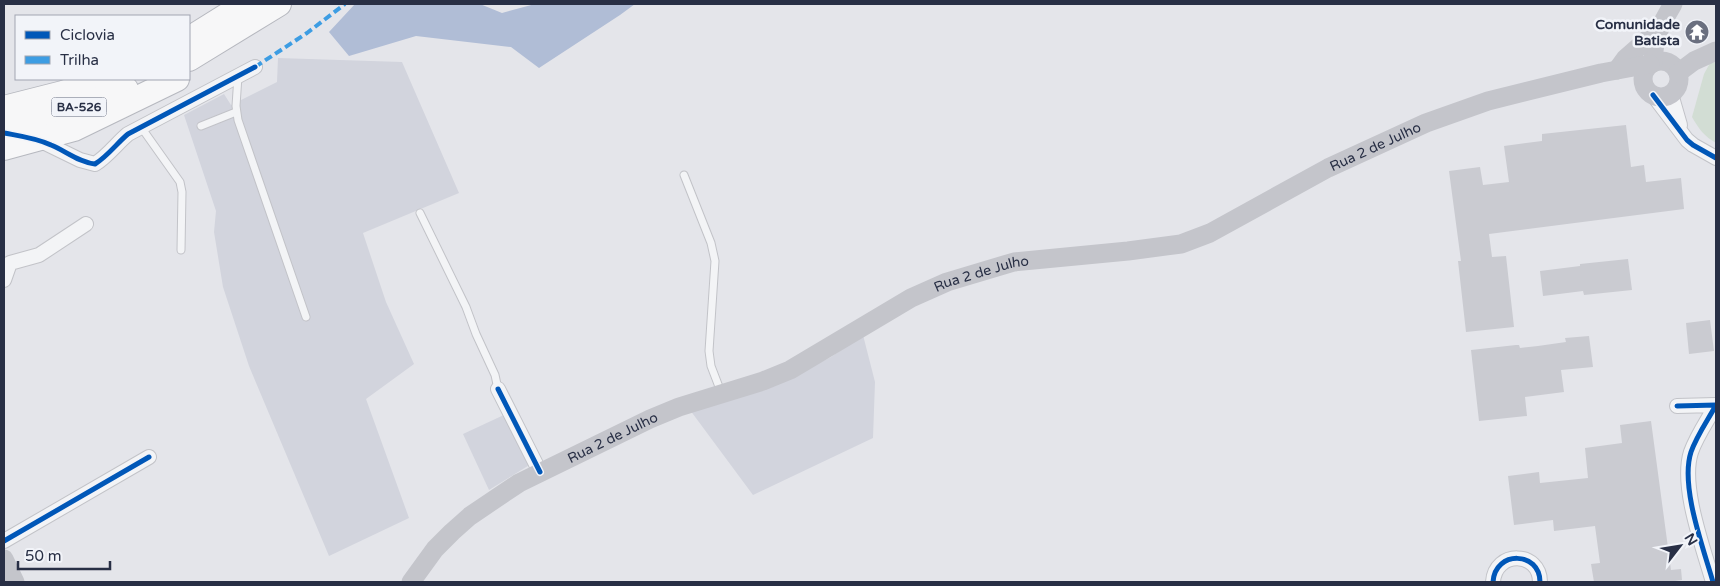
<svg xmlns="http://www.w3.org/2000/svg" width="1720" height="586" font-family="'Varela Round',sans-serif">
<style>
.built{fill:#d2d4dd}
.green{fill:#d2ddd4}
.water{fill:#b0bdd6}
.building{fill:#cacbd1}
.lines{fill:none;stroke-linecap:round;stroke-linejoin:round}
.lane-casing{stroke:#c2c3c8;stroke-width:9}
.street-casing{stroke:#c2c3c8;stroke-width:16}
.highway-casing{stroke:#b6b8bf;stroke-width:26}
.lane{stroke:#f3f4f6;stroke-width:7}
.street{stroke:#f3f4f6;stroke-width:14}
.secondary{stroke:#c4c5cb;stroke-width:19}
.highway{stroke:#f7f7f8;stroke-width:24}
.quiet{stroke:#3d9de3;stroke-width:4;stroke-dasharray:8 4;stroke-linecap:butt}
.cycleway-casing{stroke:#f2f4f9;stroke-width:8}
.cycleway{stroke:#0057b8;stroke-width:5}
.labels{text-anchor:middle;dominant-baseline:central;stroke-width:5;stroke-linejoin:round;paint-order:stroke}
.shield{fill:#f2f4f9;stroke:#656a7b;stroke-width:1}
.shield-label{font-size:12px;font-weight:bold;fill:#282f45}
.poi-label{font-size:14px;font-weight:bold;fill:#282f45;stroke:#f2f4f9;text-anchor:end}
.street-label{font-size:14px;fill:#282f45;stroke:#f2f4f9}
</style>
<rect width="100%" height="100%" fill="#e4e5ea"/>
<g class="built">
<path d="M 278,58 L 402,62 L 459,193 L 363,233 L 386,302 L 414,364 L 366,399 L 409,518 L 329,556 L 249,366 L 223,287 L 214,232 L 216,211 L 184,115 L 224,94 L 231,105 L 277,82 Z"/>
<path d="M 863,335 L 875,382 L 873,438 L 753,495 L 690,410 L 795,375 L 831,357 Z"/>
<path d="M 506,414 L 531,464 L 489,490 L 463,434 Z"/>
</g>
<path class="green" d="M 1716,62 L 1716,143 C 1705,137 1698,128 1692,117 L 1704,74 L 1710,63 Z"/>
<path class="water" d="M 355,4 L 480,4 L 502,13 L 535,4 L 635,4 L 620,15 L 539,68 L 511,47 L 416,36 L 349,56 L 329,32 Z"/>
<g class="building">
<path d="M 1626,125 L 1631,167 L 1644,165 L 1646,182 L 1681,178 L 1684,209 L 1489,234 L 1492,257 L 1506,256 L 1514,327 L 1466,332 L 1458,261 L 1461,261 L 1449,171 L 1480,167 L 1483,185 L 1509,182 L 1504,146 L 1542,141 L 1542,134 Z"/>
<path d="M 1628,259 L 1632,290 L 1584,295 L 1583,291 L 1543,296 L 1540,271 L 1580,266 L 1580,264 Z"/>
<path d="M 1710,320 L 1714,351 L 1689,354 L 1686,323 Z"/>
<path d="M 1589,336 L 1593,367 L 1561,370 L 1564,392 L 1525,397 L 1527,416 L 1479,421 L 1471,350 L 1516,345 L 1519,345 L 1520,348 L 1538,346 L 1566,342 L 1565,338 Z"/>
<path d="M 1651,421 L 1671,570 L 1681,569 L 1682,580 L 1675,581 L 1675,582 L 1594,582 L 1591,564 L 1600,563 L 1595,526 L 1554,531 L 1553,520 L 1514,525 L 1508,476 L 1539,472 L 1540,483 L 1588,478 L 1585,448 L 1622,443 L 1620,425 Z"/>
</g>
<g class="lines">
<defs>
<g id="lane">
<path d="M 238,76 L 236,106 L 238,120 L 306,317"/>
<path d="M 201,126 L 236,112"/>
<path d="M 141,127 L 180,182 L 182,192 L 181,250"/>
<path d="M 684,175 L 711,243 L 715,261 L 709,351 L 711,366 L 721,392"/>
<path d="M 420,213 L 466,307 L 476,334 L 495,375 L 498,389"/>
</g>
<g id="street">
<path d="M 1671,94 L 1680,125"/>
<path d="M 1653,95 L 1687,140 L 1693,145 L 1716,158"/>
<path d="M 39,140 L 80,160 L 95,164 C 108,156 117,143 128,134 L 255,67"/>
<path d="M 4,280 L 10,263 L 39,255 L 86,224"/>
<path d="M 498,389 L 540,472"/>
<path d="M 1677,406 L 1716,405 C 1708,420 1697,435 1691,452 C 1680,486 1703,547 1713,582"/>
<path d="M 4,541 L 149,457"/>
<path d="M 1493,582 C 1495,550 1540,551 1540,582"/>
</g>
<g id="highway">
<path d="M 189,39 L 245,4"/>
<path d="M 189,59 L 279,4"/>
<path d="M 4,108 L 63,93 L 105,79"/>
<path d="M 4,127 L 67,111 L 126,89"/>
<path d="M 4,148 L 74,129 L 177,79"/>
</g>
</defs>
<use href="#lane" class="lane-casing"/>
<use href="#street" class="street-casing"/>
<use href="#highway" class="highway-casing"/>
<use href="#lane" class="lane"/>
<use href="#street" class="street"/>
<g class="secondary">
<circle cx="1661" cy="79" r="18"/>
<path d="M 1653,63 C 1654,36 1660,26 1673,4"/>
<path d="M 1617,70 L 1625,59 L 1658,30"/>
<path d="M 1678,73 L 1694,61 L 1716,51"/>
<path d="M 4,559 L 15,582"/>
<path id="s1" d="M 411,582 L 435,549 L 452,532 L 470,516 L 519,483 L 650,419 L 679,407 L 763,381 L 790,370 L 911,298 L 947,282 L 1014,262 L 1128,251 L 1181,244 L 1210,233 L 1328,168 L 1426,123 L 1488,101 L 1601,73 L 1650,64"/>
</g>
<use href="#highway" class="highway"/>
<path class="quiet" d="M 255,67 L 307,33 L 345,4"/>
<defs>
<g id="cycleway">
<path d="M 1653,95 L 1687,140 L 1693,145 L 1716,158"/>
<path d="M 4,133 C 20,136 36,138 51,145 C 66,151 78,162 95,164 C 108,156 117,143 128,134 L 255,67"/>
<path d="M 498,389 L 540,472"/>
<path d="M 1677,406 L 1716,405 C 1708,420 1697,435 1691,452 C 1680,486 1703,547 1713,582"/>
<path d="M 4,541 L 149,457"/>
<path d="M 1493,582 C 1495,550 1540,551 1540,582"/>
</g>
</defs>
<use href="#cycleway" class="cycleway-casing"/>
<use href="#cycleway" class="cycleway"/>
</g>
<defs>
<symbol id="temple-disc" viewBox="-11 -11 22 22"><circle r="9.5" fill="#6a6f7f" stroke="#f2f4f9"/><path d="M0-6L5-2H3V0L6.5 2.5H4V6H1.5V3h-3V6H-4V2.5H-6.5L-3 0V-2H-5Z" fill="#fff"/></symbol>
</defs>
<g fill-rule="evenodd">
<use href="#temple-disc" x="1683" y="18" width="28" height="28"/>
</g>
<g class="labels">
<rect class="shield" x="51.5" y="97.5" width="55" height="19" rx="4"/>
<g class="shield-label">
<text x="79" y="107">BA-526</text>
</g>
<g class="poi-label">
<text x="1680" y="24">Comunidade<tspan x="1680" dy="16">Batista</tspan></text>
</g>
<g class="street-label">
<text stroke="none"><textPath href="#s1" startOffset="1078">Rua 2 de Julho</textPath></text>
<text stroke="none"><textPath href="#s1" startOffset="658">Rua 2 de Julho</textPath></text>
<text stroke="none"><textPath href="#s1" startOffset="252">Rua 2 de Julho</textPath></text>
</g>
</g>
<rect width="1720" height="586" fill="none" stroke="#282f45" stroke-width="10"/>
<rect x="15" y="15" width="175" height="65" fill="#f2f4f9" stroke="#a1a5b1"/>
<rect x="25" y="31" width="25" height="8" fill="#0057b8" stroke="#a1a5b1"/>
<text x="60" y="40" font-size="15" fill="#282f45">Ciclovia</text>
<rect x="25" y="56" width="25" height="8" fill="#3d9de3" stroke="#a1a5b1"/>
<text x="60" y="65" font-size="15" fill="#282f45">Trilha</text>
<g transform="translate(1680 546) rotate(59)" stroke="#f2f4f9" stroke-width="4" paint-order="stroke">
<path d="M0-4L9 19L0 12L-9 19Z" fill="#282f45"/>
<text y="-8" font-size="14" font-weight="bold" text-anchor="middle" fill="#282f45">N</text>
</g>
<path d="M18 561v8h92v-8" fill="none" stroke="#282f45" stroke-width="2.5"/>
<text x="25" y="561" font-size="15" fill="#282f45" stroke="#f2f4f9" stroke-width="4" paint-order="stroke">50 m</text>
</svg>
